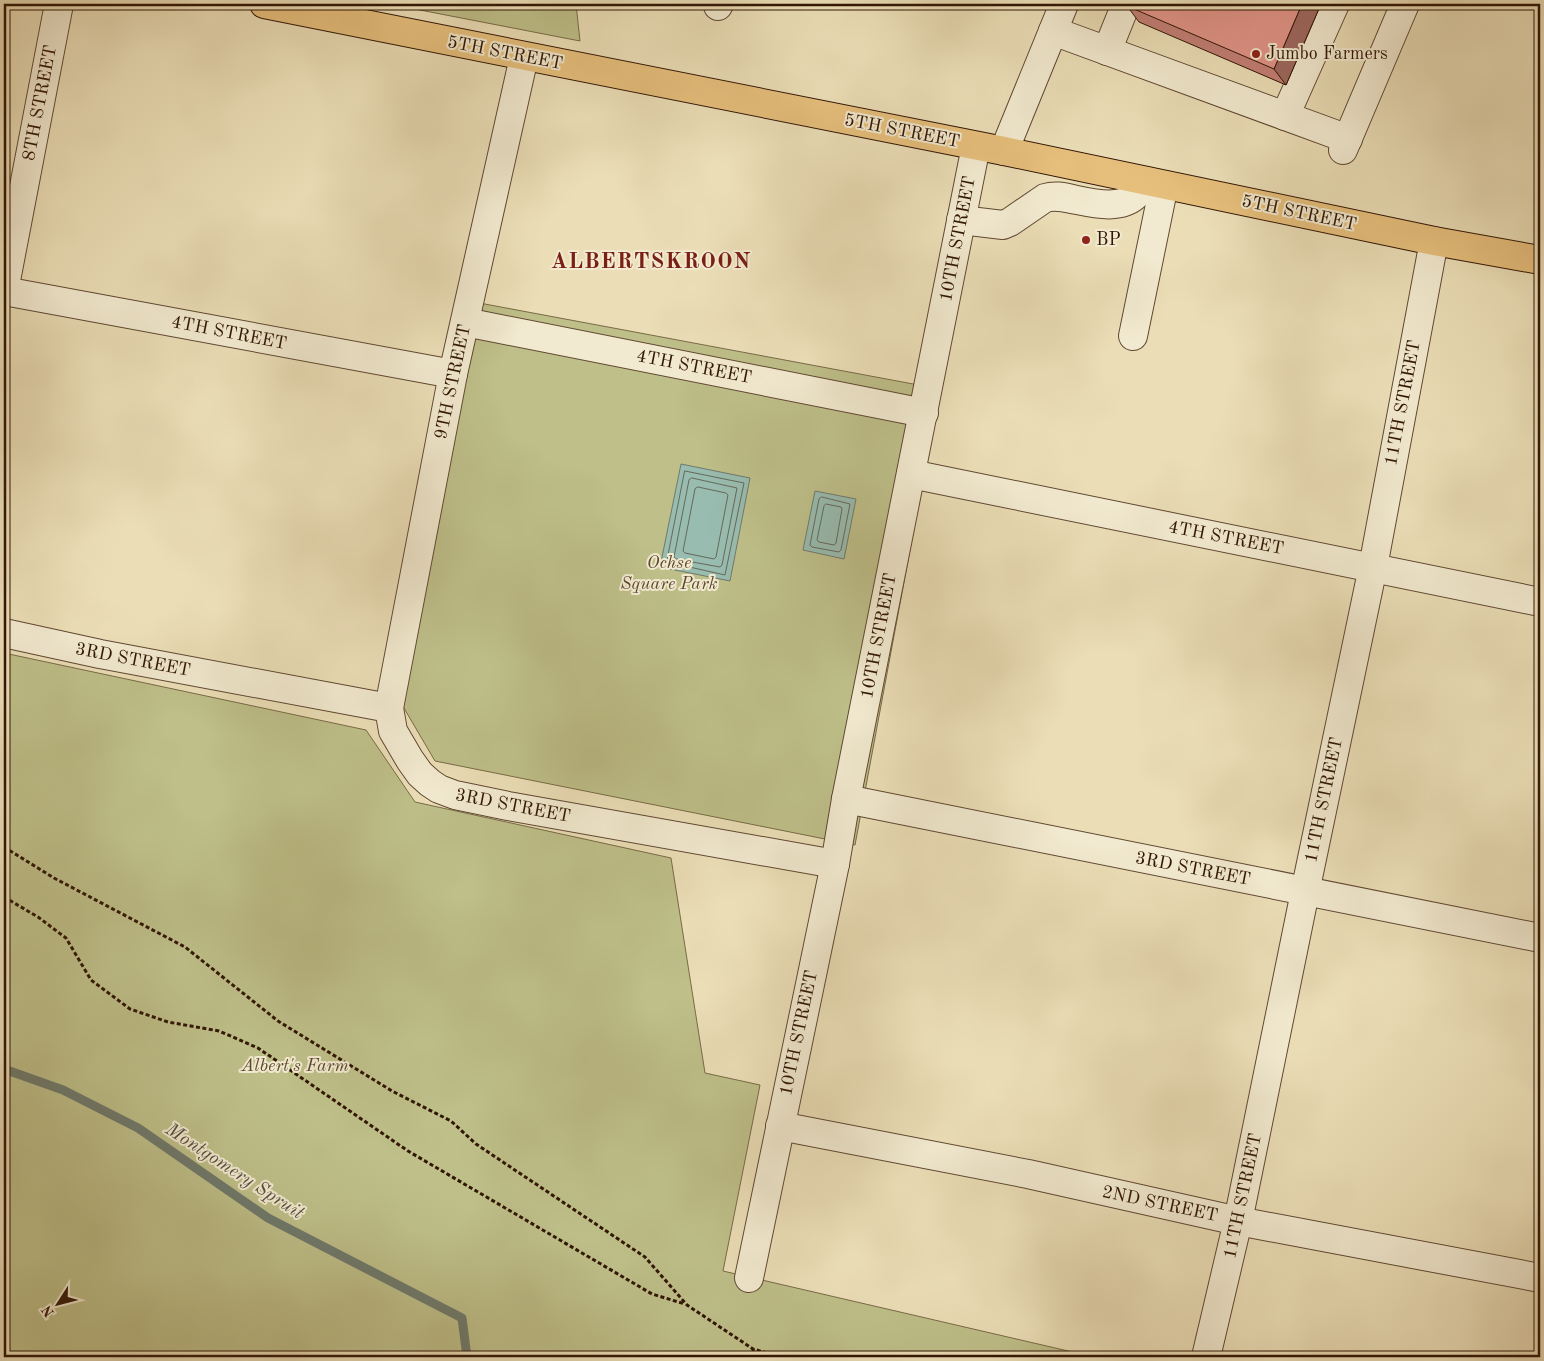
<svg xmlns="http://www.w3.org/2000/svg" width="1544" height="1361" font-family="'Old Standard TT',serif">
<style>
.green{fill:#bebf89;stroke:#786a47}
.water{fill:#98bcb0;stroke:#6f7a6c}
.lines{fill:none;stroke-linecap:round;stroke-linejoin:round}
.shore{stroke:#64695a;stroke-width:1}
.stream{stroke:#6f7a6c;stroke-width:9}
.minor-casing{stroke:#604832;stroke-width:30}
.major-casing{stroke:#311605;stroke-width:30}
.path{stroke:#311605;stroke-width:3;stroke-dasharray:4 2.5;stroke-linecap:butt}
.minor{stroke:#f2ead0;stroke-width:28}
.major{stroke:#e6bf7c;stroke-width:28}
.wall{fill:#c27f76;stroke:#311605}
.shaded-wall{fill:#9e6860;stroke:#311605}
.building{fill:#e19489;stroke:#311605}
.poi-dot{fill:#8f2418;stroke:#f2ead0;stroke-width:2}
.labels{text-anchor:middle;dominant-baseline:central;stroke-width:4;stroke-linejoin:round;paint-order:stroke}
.street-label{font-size:18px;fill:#311605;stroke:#f2ead0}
.poi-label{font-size:18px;fill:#311605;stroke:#f2ead0;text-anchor:start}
.park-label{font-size:18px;font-style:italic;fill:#5b492d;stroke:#f2ead0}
.water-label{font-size:19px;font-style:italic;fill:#555041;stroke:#f2ead0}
.district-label{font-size:22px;font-weight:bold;letter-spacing:1px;fill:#7a1f14;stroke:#f2ead0}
</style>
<rect width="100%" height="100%" fill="#ebdeb7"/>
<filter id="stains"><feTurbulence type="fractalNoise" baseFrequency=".004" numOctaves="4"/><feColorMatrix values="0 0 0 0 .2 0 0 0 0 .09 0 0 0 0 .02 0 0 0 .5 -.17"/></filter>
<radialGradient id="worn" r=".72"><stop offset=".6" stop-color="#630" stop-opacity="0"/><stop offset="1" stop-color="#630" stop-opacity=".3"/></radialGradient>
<g class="green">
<path d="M 389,4 L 576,4 L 580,41 Z"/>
<path d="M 474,302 L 940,389 L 855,845 L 435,761 L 391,686 Z"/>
<path d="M 4,653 L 366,730 L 415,802 L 671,858 L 705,1073 L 760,1085 L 723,1271 L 1094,1357 L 4,1357 Z"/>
</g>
<g class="water">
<path d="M 681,464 L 750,478 L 730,581 L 660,567 Z"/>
<path d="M 815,491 L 856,499 L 844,559 L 803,550 Z"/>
</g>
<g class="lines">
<g class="shore">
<path d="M 685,471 L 744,483 L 725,575 L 667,562 Z"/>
<path d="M 692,478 L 737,488 L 722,565 L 720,567 L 676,559 L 674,557 L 689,480 Z"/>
<path d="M 698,487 L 726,493 L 728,495 L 716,557 L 714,559 L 685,553 L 683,551 L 695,489 Z"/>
<path d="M 822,497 L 850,504 L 841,550 L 839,552 L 812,547 L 810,545 L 819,499 Z"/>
<path d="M 826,504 L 841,507 L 842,509 L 836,543 L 834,545 L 819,542 L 817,540 L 824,506 Z"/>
</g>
<path class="stream" d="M 4,1069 L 63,1090 L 138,1128 L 268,1218 L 462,1318 L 467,1357"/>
<defs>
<g id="minor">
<path d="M 718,6 L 719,4"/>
<path d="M 1053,31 L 1348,139"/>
<path d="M 1107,51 L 1126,4"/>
<path d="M 1285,116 L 1335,4"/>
<path d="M 1343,150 L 1405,4"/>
<path d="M 1004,151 L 1064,4"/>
<path d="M 961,220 L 1003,225 L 1010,222 L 1045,198 C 1055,195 1063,197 1072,199 C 1092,203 1121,211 1137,194 C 1141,190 1143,185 1146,181"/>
<path d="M 4,291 L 453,374"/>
<path d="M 4,291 L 59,4"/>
<path d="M 465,322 L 924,413"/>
<path d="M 1133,336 L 1164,185"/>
<path d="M 911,474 L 1540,602"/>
<path d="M 4,633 L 100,654 L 389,708 L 393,731 L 410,760 L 420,774 L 430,783 L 439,789 L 455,795 L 508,806 L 835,864"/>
<path d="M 389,708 L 453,374 L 524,57"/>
<path d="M 846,799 L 1540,938"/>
<path d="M 780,1126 L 1028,1174 L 1238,1221 L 1540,1278"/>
<path d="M 749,1278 L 835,864 L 846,799 L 976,146"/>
<path d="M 1206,1357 L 1238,1221 L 1305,892 L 1373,567 L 1434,241"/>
</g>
<path id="major" d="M 264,4 L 1004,151 L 1434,241 L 1540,260"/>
</defs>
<use href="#minor" class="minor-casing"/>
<use href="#major" class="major-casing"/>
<g class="path">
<path d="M 4,847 L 54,878 L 185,947 L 278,1021 L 392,1091 L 451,1121 L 476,1144 L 645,1257 L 687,1305 L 753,1349 L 782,1357"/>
<path d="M 4,897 L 38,917 L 66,938 L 91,980 L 130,1009 L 168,1022 L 219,1031 L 258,1048 L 408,1151 L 652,1294 L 685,1304"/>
<path d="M 753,1349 L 754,1357"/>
</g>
<use href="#minor" class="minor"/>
<use href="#major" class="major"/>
</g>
<path class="wall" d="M 1321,4 L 1286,85 L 1139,22 L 1127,6 Z"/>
<path class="shaded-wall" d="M 1302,4 L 1321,4 L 1286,85 L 1274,69 Z"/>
<path class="building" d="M 1128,4 L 1302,4 L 1274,69 L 1127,6 Z"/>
<g class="poi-dot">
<circle cx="1256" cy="54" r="5"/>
<circle cx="1086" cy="240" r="5"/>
</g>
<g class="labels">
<g class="street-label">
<text transform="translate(505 53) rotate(11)">5TH STREET</text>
<text transform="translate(40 103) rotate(-79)">8TH STREET</text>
<text transform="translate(902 131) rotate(11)">5TH STREET</text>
<text transform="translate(1299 213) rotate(12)">5TH STREET</text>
<text transform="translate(958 239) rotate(-79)">10TH STREET</text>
<text transform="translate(229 333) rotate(11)">4TH STREET</text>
<text transform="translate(694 367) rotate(11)">4TH STREET</text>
<text transform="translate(453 382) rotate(-78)">9TH STREET</text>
<text transform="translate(1403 403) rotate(-79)">11TH STREET</text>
<text transform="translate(1226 538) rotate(11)">4TH STREET</text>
<text transform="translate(879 636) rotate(-79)">10TH STREET</text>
<text transform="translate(133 660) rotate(11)">3RD STREET</text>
<text transform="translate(1324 800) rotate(-78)">11TH STREET</text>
<text transform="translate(513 806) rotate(11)">3RD STREET</text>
<text transform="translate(1193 869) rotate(11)">3RD STREET</text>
<text transform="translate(799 1033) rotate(-78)">10TH STREET</text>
<text transform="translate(1243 1196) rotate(-78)">11TH STREET</text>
<text transform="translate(1160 1204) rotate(12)">2ND STREET</text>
</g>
<g class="poi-label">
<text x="1266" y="54">Jumbo Farmers</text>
<text x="1096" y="240">BP</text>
</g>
<g class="park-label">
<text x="669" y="563">Ochse<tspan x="669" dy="21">Square Park</tspan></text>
<text x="295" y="1066">Albert's Farm</text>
</g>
<g class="water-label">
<text transform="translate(234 1172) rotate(33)">Montgomery Spruit</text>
</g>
<g class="district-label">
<text x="651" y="262">ALBERTSKROON</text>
</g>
</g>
<rect width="1544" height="1361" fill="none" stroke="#ebdeb7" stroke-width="20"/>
<rect x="5" y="5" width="1534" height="1351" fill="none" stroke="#311605" stroke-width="2.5"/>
<rect x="10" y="10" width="1524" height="1341" fill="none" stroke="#311605"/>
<g transform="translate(58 1304) rotate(234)" stroke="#f2ead0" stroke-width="4" paint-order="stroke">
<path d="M0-4L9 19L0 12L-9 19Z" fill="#311605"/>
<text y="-8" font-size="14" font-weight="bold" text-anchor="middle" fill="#311605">N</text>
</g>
<rect width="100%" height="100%" filter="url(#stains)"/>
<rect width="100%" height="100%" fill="url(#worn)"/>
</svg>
